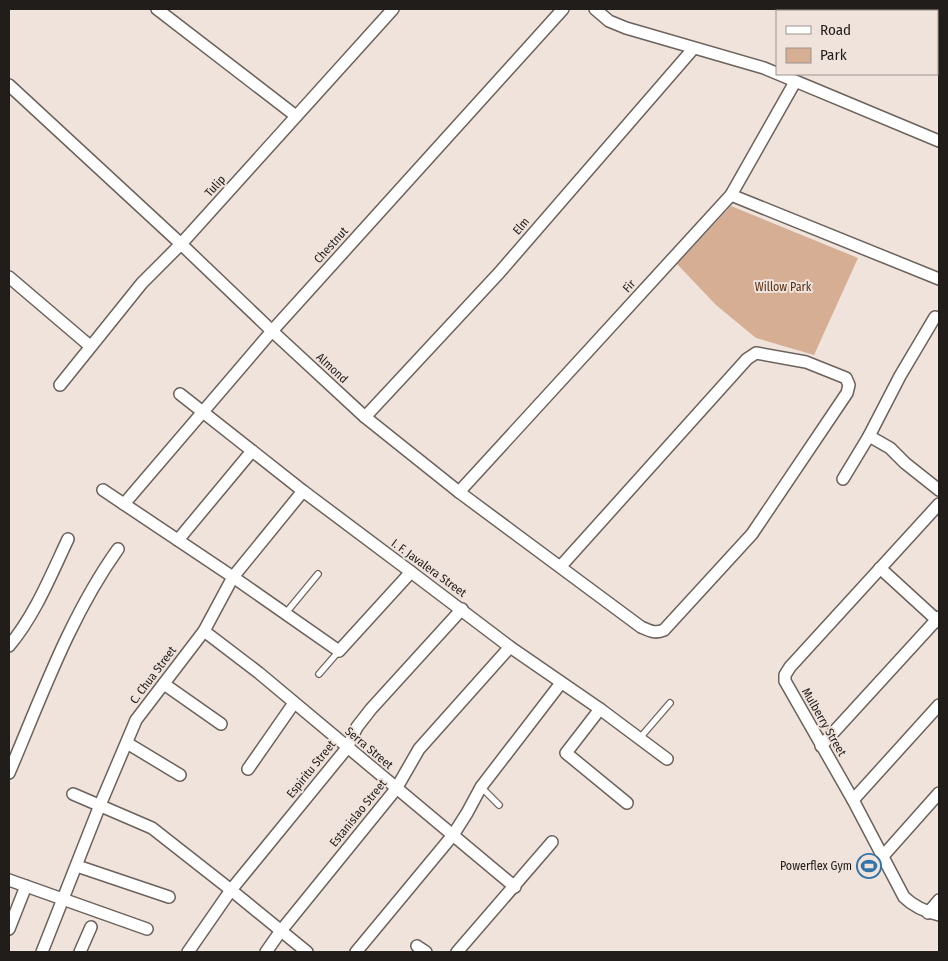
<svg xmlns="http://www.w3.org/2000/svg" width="948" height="961" font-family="'Fira Sans Condensed',sans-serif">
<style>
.green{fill:#d5ae94}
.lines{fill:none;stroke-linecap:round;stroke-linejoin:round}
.lane-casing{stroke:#6b625b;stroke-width:8}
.street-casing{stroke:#6b625b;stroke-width:14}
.lane{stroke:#fff;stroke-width:5.5}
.street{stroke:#fff;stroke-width:11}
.labels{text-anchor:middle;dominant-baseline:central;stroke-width:4;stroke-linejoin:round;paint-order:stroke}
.street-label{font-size:12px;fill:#211d1b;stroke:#efe3dc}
.park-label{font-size:12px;fill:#583215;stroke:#efe3dc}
.poi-label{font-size:12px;fill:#211d1b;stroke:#efe3dc;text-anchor:end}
</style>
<rect width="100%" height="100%" fill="#efe3dc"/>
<path class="green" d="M 731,206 L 858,258 L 814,355 L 756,338 L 716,305 L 677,264 Z"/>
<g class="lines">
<defs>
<g id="lane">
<path d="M 285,614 L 318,574"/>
<path d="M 319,674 L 339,651"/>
<path d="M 639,739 L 670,703"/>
<path d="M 481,787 L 499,805"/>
</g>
<g id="street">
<path d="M 157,9 L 296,116"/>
<path d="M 595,9 L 609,21 L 626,28 L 764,68 L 939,141"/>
<path d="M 9,85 L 181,244 L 272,331 L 365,417 L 459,492 L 641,627 C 650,631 655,634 664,630 L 752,534 L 847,393 L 849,385 L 846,378 L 806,362 L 756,353 L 747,359 L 561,566"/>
<path d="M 731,195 L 939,279"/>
<path d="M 9,277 L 90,346"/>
<path d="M 60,385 L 142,283 L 181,244 L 393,9"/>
<path d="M 180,394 L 303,491 L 411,572 L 510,647 L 600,709 L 667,759"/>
<path d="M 365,417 L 499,273 L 693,49"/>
<path d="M 869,436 L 890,448 L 905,463 L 939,490"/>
<path d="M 843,479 L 869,436 L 900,376 L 935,317"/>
<path d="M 103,490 L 233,577 L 339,651 L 411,572"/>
<path d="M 459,492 L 731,195 L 795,82"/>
<path d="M 124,504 L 272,331 L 563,9"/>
<path d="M 939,504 L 790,667 L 785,675 L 785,681 L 853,800 L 904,897 C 913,906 927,912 939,915"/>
<path d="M 178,540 L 252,451"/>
<path d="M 880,568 L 939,622"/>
<path d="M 204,631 L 259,673 L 515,887"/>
<path d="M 9,646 C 35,615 51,575 68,539"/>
<path d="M 164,684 L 221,724"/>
<path d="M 600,709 L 566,753 L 627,803"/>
<path d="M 127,743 L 180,775"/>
<path d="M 821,746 L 939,617"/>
<path d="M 248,769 L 294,703"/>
<path d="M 9,773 C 41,698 70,616 118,549"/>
<path d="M 73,794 L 152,828 L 231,890 L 307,952"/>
<path d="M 853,800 L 939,705"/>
<path d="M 883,856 L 939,793"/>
<path d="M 77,866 L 169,897"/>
<path d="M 9,880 L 147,929"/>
<path d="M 928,913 L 939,900"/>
<path d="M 9,929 L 26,886"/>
<path d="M 417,946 L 426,952"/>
<path d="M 42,952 L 100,805 L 136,720 L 204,631 L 233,577 L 303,491"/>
<path d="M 80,952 L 91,927"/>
<path d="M 188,952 L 231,890 L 347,748 L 357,727 L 371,709 L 462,609"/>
<path d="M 266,952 L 280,932 L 396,789 L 419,749 L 510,647"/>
<path d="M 356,952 L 453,835 L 467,813 L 481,787 L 561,683"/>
<path d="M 457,952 L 552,842"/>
</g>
</defs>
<use href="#lane" class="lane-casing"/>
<use href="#street" class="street-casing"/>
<use href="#lane" class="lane"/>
<use href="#street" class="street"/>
</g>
<defs>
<symbol id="stadium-ring" viewBox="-11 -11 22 22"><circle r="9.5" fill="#efe3dc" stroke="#3273a9" stroke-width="1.5"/><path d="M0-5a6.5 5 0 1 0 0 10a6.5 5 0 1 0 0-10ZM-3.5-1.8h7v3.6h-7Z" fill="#3273a9"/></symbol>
</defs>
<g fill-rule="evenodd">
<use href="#stadium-ring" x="855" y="852" width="28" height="28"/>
</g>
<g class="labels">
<g class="street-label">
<text transform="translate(215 186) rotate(-48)">Tulip</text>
<text transform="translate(521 226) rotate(-49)">Elm</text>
<text transform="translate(331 245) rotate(-48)">Chestnut</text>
<text transform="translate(629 286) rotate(-48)">Fir</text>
<text transform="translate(332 368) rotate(43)">Almond</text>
<text transform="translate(429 568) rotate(36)">I. F. Javalera Street</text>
<text transform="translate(153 675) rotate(-53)">C. Chua Street</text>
<text transform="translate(824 722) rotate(60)">Mulberry Street</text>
<text transform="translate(369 748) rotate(40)">Serra Street</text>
<text transform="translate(311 769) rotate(-51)">Espiritu Street</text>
<text transform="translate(358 813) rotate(-51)">Estanislao Street</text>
</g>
<g class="park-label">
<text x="783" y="287">Willow Park</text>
</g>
<g class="poi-label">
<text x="852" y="866">Powerflex Gym</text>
</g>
</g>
<rect width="948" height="961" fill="none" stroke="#211d1b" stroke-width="20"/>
<rect x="776" y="10" width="162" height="65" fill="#efe3dc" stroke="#9d948f"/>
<rect x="786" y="26" width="25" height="8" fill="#ffffff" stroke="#9d948f"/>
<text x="820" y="35" font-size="15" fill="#211d1b">Road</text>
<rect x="786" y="48" width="25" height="15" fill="#d5ae94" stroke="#9d948f"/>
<text x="820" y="60" font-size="15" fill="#211d1b">Park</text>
</svg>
